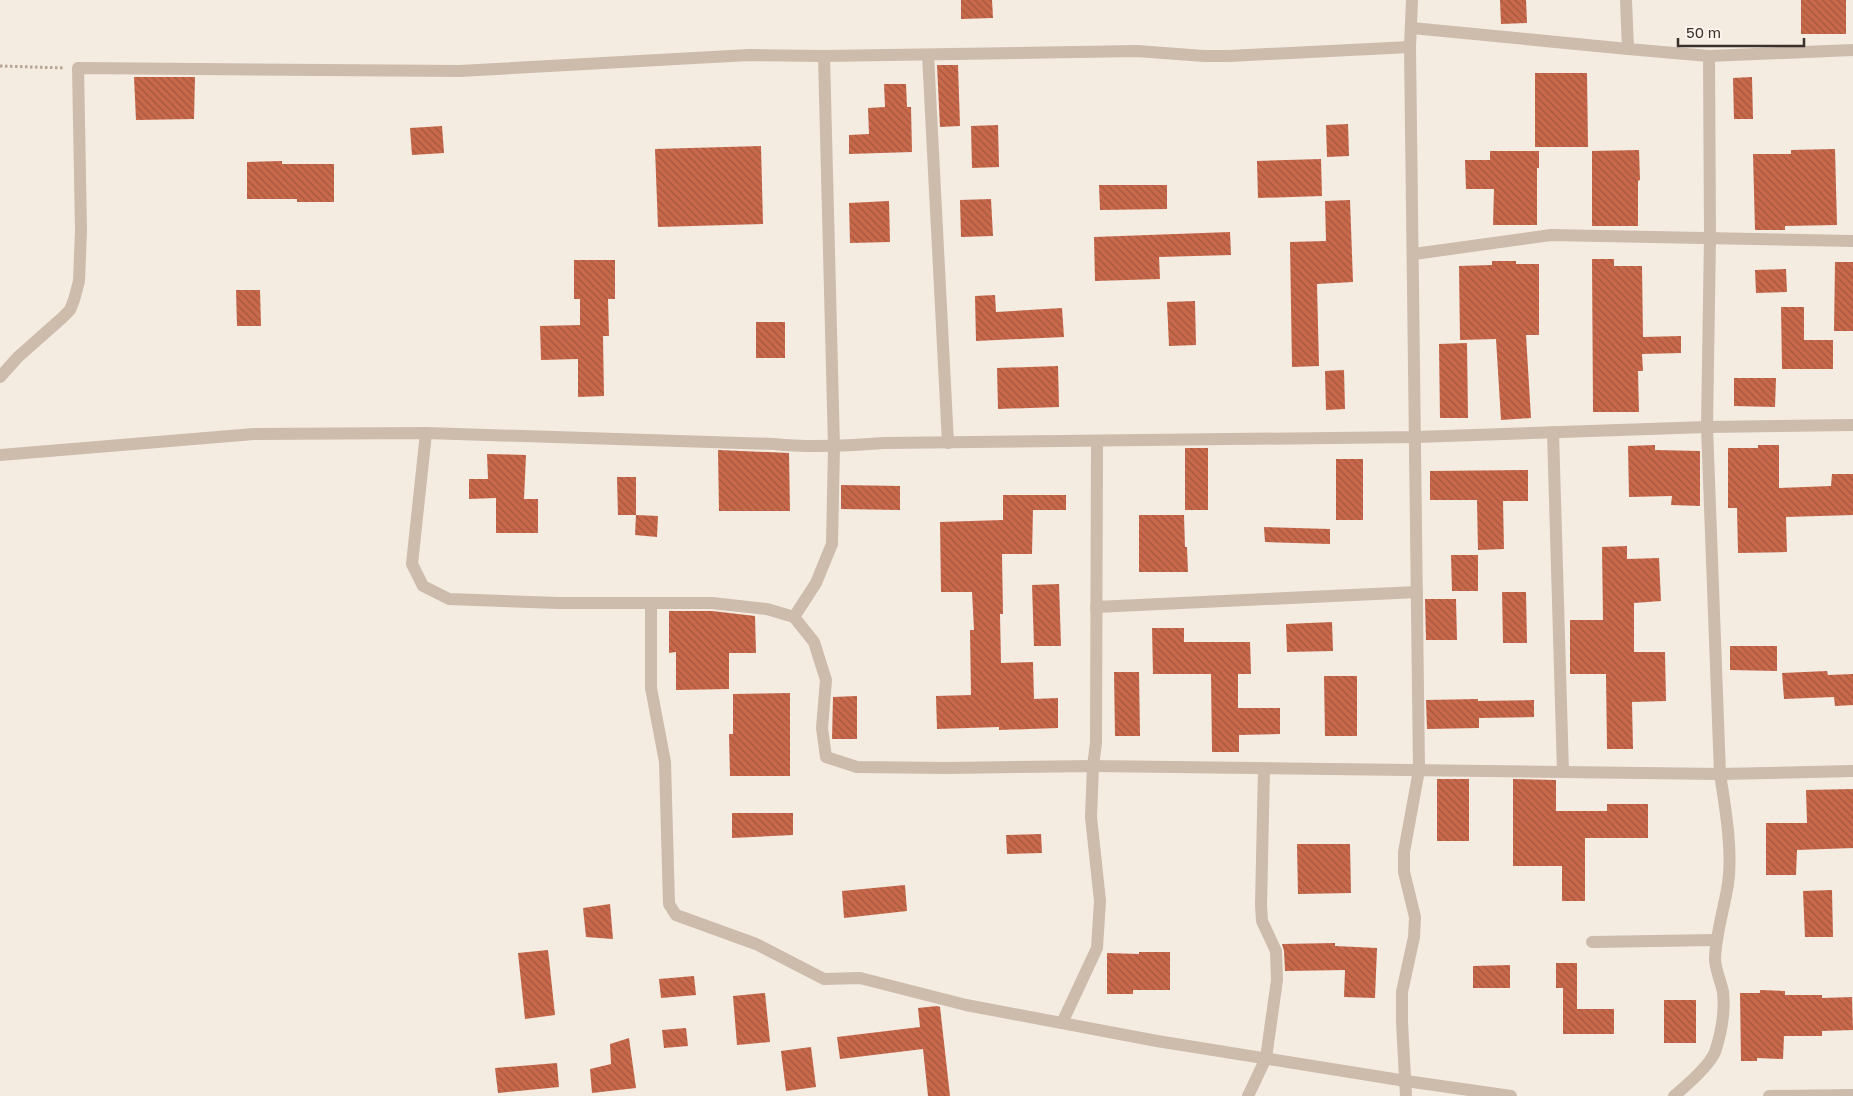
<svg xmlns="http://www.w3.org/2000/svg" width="1853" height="1096" font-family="'Golos Text',sans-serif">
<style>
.building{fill:url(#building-back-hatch)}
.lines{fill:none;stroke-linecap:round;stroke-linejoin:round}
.path{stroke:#b9a596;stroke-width:3;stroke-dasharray:2.5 2.5;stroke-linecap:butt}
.minor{stroke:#cdbbac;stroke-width:12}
</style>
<defs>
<pattern id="building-back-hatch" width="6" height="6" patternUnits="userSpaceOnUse" patternTransform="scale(1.25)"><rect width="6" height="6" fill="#c8694b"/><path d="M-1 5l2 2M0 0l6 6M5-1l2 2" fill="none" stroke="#a4573f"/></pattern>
</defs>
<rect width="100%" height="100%" fill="#f4ebe1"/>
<g class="building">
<path d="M 961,0 L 992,0 L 993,18 L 961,19 Z"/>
<path d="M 1500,0 L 1526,0 L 1527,23 L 1501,24 Z"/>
<rect x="1801" y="0" width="45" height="34"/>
<path d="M 937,65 L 958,65 L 960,126 L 940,127 Z"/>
<path d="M 1535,73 L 1587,73 L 1588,147 L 1535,147 Z"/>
<path d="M 134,77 L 195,77 L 194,119 L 136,120 Z"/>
<path d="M 1752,77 L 1753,119 L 1734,119 L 1733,78 Z"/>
<path d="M 884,84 L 906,84 L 907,107 L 911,107 L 912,152 L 849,154 L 849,135 L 869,134 L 868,108 L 885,107 Z"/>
<path d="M 1348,124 L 1349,156 L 1327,157 L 1326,125 Z"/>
<path d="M 998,125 L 999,167 L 972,168 L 971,126 Z"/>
<path d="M 442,126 L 444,153 L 412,155 L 410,128 Z"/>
<path d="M 761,146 L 763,224 L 658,227 L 655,149 Z"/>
<path d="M 1835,149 L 1837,225 L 1785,226 L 1785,230 L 1755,230 L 1753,154 L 1791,154 L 1791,150 Z"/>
<path d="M 1639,150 L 1640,180 L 1638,181 L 1638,226 L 1592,226 L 1592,151 Z"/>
<path d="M 1490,151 L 1539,151 L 1539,168 L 1537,168 L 1537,225 L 1493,225 L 1494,189 L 1466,189 L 1465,160 L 1490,160 Z"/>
<path d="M 1321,159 L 1322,196 L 1258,198 L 1257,161 Z"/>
<path d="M 282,161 L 282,164 L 334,164 L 334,202 L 297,202 L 297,199 L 247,199 L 247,162 Z"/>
<path d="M 1099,185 L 1167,185 L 1167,209 L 1100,210 Z"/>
<path d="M 991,199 L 993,236 L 961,237 L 960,200 Z"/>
<path d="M 1350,200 L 1353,282 L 1317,284 L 1319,366 L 1292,367 L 1290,242 L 1326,241 L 1325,201 Z"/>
<path d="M 889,201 L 890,242 L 850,243 L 849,203 Z"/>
<path d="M 1230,232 L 1231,255 L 1159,257 L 1160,279 L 1095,281 L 1094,237 Z"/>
<path d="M 1592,259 L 1614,259 L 1614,266 L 1642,266 L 1643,337 L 1681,336 L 1681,353 L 1642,354 L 1643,371 L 1638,371 L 1639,412 L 1593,412 Z"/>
<path d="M 574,260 L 615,260 L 615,299 L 608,299 L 609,336 L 603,336 L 604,396 L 578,397 L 578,359 L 541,360 L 540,326 L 580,325 L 580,299 L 574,299 Z"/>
<path d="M 1492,261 L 1516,261 L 1516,264 L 1539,264 L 1539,335 L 1526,335 L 1531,418 L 1501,420 L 1496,339 L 1460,340 L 1459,266 L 1492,265 Z"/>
<path d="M 1835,262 L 1853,262 L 1853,331 L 1834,331 Z"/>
<path d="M 1786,269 L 1787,292 L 1756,293 L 1755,270 Z"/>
<path d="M 236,290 L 260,290 L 261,326 L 237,326 Z"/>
<path d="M 995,295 L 996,312 L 1062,308 L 1064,337 L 976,341 L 975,296 Z"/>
<path d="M 1195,301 L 1196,345 L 1169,346 L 1167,302 Z"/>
<path d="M 1781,307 L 1804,307 L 1804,340 L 1833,340 L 1833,369 L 1782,369 Z"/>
<rect x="756" y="322" width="29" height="36"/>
<path d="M 1467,343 L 1468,418 L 1440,418 L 1439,344 Z"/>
<path d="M 1058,366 L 1059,407 L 998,409 L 997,368 Z"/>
<path d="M 1344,370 L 1345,409 L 1326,410 L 1325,371 Z"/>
<path d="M 1734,378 L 1776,378 L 1775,407 L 1734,406 Z"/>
<path d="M 1655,445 L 1655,450 L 1700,451 L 1700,506 L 1671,505 L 1672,496 L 1629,497 L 1628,446 Z"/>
<path d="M 1758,445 L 1779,445 L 1779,488 L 1831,486 L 1832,474 L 1853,474 L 1853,515 L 1786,517 L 1787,552 L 1738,553 L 1737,508 L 1728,508 L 1728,448 L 1758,448 Z"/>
<rect x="1185" y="448" width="23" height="62"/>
<path d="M 718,450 L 789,453 L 790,511 L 719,511 Z"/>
<path d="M 487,454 L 526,455 L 524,499 L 538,499 L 538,533 L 496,533 L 496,498 L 469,499 L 469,479 L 488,479 Z"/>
<rect x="1336" y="459" width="27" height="61"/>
<path d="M 1528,470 L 1528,501 L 1503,501 L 1504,549 L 1478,550 L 1477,500 L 1430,500 L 1430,471 Z"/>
<path d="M 617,477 L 636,477 L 636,515 L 618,515 Z"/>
<path d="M 841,485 L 900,486 L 900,510 L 841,509 Z"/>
<path d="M 1003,495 L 1066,495 L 1066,510 L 1033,510 L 1032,554 L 1002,554 L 1003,614 L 1000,614 L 1001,663 L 1033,662 L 1034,699 L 1058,698 L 1058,728 L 999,730 L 999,727 L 937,729 L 936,696 L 971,695 L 970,630 L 974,630 L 972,592 L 941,592 L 940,522 L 1003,520 Z"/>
<path d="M 636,515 L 658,516 L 657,537 L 635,535 Z"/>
<path d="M 1139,515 L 1184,515 L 1185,547 L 1187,547 L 1188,572 L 1139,572 Z"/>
<path d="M 1264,527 L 1330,529 L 1330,544 L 1265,542 Z"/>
<path d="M 1627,546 L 1627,559 L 1659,558 L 1661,601 L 1634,603 L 1634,652 L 1665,652 L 1666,701 L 1632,702 L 1633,749 L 1607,749 L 1606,674 L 1570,674 L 1570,620 L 1603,620 L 1602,547 Z"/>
<path d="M 1451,555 L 1478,555 L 1478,591 L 1452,591 Z"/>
<path d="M 1059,584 L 1061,646 L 1034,646 L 1032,585 Z"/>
<path d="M 1502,592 L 1526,592 L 1527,643 L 1503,643 Z"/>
<path d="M 1425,599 L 1456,599 L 1457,640 L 1426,640 Z"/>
<path d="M 669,611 L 712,611 L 755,616 L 756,653 L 729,653 L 729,689 L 676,690 L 676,652 L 669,653 Z"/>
<path d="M 1332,622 L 1333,651 L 1287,652 L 1286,624 Z"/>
<path d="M 1152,628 L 1184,628 L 1184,642 L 1250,642 L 1251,674 L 1238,674 L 1238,708 L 1280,708 L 1280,734 L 1239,735 L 1239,752 L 1212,752 L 1211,674 L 1153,674 Z"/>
<path d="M 1730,646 L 1777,646 L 1777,671 L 1730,670 Z"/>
<path d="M 1827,671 L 1828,675 L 1853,674 L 1853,705 L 1835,706 L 1834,697 L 1784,699 L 1782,673 Z"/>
<path d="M 1114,672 L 1139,672 L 1140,736 L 1115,736 Z"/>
<path d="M 1324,676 L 1357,676 L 1357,736 L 1325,736 Z"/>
<path d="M 790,693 L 790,776 L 730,776 L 729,734 L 733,734 L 733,694 Z"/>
<path d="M 857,696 L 857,739 L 832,739 L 833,697 Z"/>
<path d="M 1478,699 L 1478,701 L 1534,700 L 1534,717 L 1479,718 L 1479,728 L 1427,729 L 1426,700 Z"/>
<rect x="1437" y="779" width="32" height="62"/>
<path d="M 1513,779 L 1556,780 L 1556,811 L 1607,811 L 1607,804 L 1648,804 L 1648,838 L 1585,838 L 1585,901 L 1562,901 L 1562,866 L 1513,866 Z"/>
<path d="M 1853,789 L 1853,848 L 1797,850 L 1796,875 L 1766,875 L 1766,823 L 1807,823 L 1806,790 Z"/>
<path d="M 732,813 L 793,813 L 793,835 L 732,838 Z"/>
<path d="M 1041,834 L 1042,853 L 1007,854 L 1006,835 Z"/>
<path d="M 1297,844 L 1350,844 L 1351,893 L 1298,894 Z"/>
<path d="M 905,885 L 907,911 L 844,918 L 842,891 Z"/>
<path d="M 1832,890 L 1833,937 L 1805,937 L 1803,891 Z"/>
<path d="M 610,904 L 613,939 L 586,937 L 583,908 Z"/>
<path d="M 1335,943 L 1335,946 L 1377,948 L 1375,998 L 1344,997 L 1345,970 L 1285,971 L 1284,951 L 1282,944 Z"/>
<path d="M 548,950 L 555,1015 L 525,1019 L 518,953 Z"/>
<path d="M 1139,952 L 1170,952 L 1170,990 L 1133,990 L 1133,994 L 1107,994 L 1107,953 L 1139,954 Z"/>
<path d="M 1556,963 L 1577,963 L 1577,1009 L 1614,1009 L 1614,1034 L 1563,1034 L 1563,988 L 1556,988 Z"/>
<path d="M 1510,965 L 1510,988 L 1473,988 L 1473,966 Z"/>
<path d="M 694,976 L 696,995 L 661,998 L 659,979 Z"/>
<path d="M 1760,990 L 1785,991 L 1785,995 L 1822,995 L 1822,998 L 1852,997 L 1853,1030 L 1822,1031 L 1822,1036 L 1784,1036 L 1783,1059 L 1757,1058 L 1757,1061 L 1741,1061 L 1740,993 L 1760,993 Z"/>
<path d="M 765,993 L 770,1042 L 737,1045 L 733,996 Z"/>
<rect x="1664" y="1000" width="32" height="43"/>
<path d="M 937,1006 L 940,1007 L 950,1096 L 928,1096 L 923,1049 L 840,1059 L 837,1037 L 920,1027 L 918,1008 Z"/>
<path d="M 686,1028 L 688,1046 L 664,1048 L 662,1030 Z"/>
<path d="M 629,1038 L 636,1088 L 592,1093 L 590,1069 L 611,1064 L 610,1044 Z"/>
<path d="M 811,1047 L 816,1087 L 786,1091 L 781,1051 Z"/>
<path d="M 557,1063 L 559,1087 L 498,1093 L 495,1068 Z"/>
</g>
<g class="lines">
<path class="path" d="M 0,66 L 65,68"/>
<g class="minor">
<path d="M 1626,0 L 1628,49 L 1709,56 L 1710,237 L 1707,427 L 1720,774 C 1725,806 1733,851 1728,884 C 1724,909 1716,933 1715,958 C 1715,970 1721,981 1723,992 C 1725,1011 1721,1034 1715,1052 C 1709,1066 1686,1086 1674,1096"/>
<path d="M 1412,28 L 1628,49"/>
<path d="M 928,55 L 948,443"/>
<path d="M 1709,56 L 1853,50"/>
<path d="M 1414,254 L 1551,235 L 1853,241"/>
<path d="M 0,377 L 18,357 L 62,318 L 70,310 L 74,300 L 79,281 L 81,230 L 78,68 L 460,71 L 749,55 L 824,56 L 1137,51 L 1204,56 L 1229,56 L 1410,47"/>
<path d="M 1553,432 L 1563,772"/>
<path d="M 426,433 L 412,564 L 423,586 L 449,599 L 559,603 L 712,603 L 767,609 L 794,617 L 814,642 L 826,680 L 822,728 L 826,757 L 857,767 L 946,768 L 1093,766 L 1091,817 L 1100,901 L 1097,948 L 1062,1023"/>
<path d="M 1097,442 L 1096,743 L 1093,766 L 1720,774 L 1853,771"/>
<path d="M 0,455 L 254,434 L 426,433 L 774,444 C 811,448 847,446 884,443 L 1416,437 L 1707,427 L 1853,425"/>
<path d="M 651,604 L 651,688 L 665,762 L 669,904 L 676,915 L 756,944 L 824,979 L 860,978 L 966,1005 L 1157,1041 L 1406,1081 L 1511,1096"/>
<path d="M 1096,607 L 1417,592"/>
<path d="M 794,617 L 816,583 L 832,544 L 834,447 L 824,56"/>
<path d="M 1592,942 L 1716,940"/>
<path d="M 1248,1096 L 1266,1058 L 1277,980 L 1276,951 L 1262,921 L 1261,905 L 1264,769"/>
<path d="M 1406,1096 L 1402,1022 L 1402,992 L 1414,937 L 1415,917 L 1404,872 L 1404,852 L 1419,770 L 1410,47 L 1412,0"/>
<path d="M 1769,1096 L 1853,1095"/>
</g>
</g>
<path d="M1678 38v8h126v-8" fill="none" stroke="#3b302b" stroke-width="2.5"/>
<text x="1686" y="38" font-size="15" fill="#3b302b" stroke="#fbf5ee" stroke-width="4" paint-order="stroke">50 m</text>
</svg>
